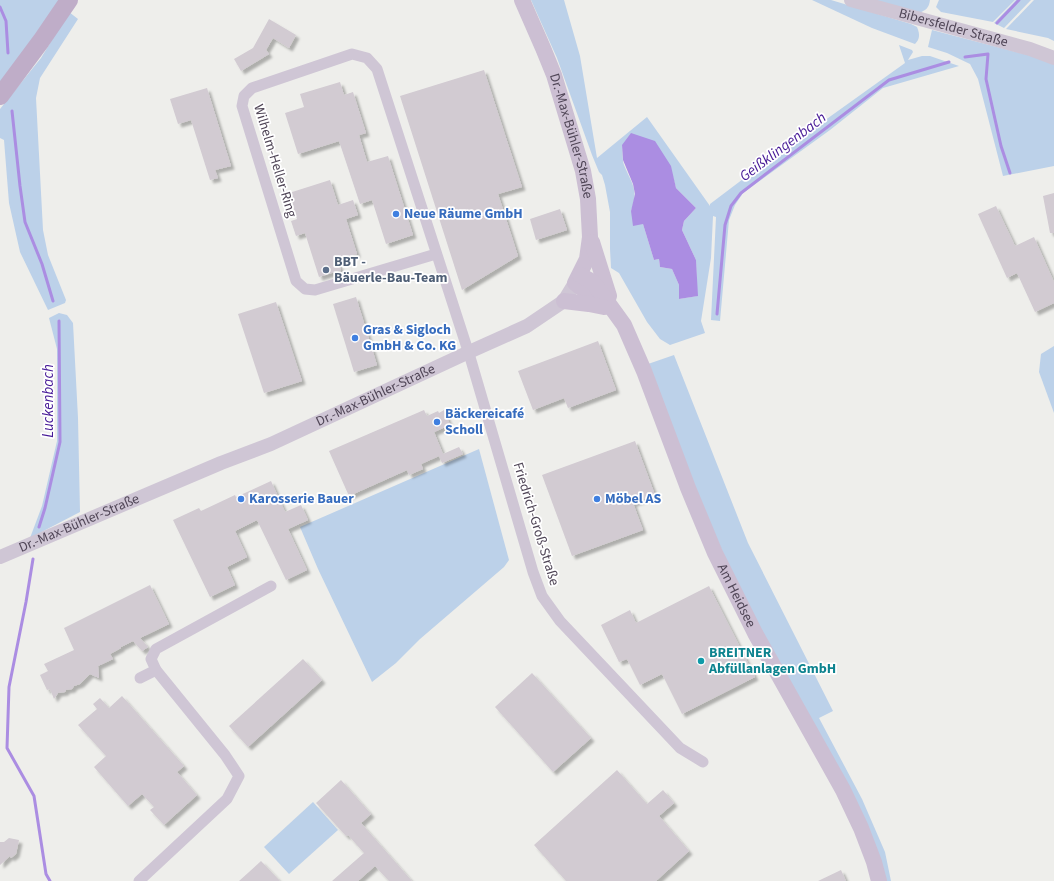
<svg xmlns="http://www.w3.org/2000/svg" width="1054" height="881" font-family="'Source Sans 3',sans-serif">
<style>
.green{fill:#bcd1e9;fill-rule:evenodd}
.water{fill:#ab8de2}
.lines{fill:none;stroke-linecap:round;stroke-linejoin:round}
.stream{stroke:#ab8de2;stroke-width:3}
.building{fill:#d2cbd2;filter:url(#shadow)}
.minor{stroke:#cfc6d5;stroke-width:11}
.tertiary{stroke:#cfc6d5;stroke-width:14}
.secondary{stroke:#ccbfd3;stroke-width:16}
.primary{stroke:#bfadc8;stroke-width:18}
.shop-dot{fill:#3f7fe0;stroke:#fff;stroke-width:1.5}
.service-dot{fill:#5c6f8a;stroke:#fff;stroke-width:1.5}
.culture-dot{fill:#0f9aa8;stroke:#fff;stroke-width:1.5}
.labels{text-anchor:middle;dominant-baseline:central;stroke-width:3.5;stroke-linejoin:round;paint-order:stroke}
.street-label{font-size:14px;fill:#504657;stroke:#fff}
.shop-label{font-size:14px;font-weight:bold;fill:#366cbe;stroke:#fff;text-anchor:start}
.service-label{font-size:14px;font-weight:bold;fill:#4e5e75;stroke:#fff;text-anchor:start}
.culture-label{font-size:14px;font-weight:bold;fill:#0d838f;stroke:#fff;text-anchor:start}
.water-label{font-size:15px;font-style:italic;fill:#461996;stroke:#fff}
</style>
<defs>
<filter id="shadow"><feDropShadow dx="3.5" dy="3.5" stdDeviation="1" flood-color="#0004"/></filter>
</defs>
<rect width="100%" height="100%" fill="#eeeeeb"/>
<g class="green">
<path d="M 0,0 L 59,0 L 0,86 Z"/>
<path d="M 531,0 L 564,0 L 580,56 L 597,158 L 647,117 L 710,206 L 710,204 L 751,173 L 905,63 L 899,45 L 912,50 L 913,52 L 908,60 L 922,56 L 930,56 L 959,66 L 883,88 L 830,130 L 743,193 L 735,205 L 729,220 L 720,321 L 711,320 L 716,217 L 713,216 L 711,258 L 701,321 L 705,333 L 670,345 L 660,339 L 647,322 L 619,273 L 611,268 L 610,249 L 610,212 L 605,185 L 602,175 L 599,172 L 592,155 L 557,58 ZM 622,145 L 670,166 L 676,188 L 696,208 L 684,221 L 682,230 L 696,260 L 697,296 L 679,299 L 679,285 L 672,269 L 660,267 L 659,259 L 654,260 L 643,224 L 631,211 C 639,189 632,185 624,165 C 622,159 623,152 622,145 Z"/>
<path d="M 812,0 L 831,0 L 911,24 L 917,27 C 920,34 920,39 915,44 L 872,28 Z"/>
<path d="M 870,0 L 930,0 C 929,8 926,10 919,13 Z"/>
<path d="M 939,0 L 1015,0 L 993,22 L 941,12 L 936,7 Z"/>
<path d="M 1016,0 L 1031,0 L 1004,28 L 994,23 Z"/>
<path d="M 1034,0 L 1054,0 L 1054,41 L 1048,38 L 1006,29 Z"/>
<path d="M 69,12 L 78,19 L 40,78 L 36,98 L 43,230 L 48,255 L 66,300 L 65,303 L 48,310 L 20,252 L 9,203 L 4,140 L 0,138 L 0,109 L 41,58 Z"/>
<path d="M 932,30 L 1051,61 L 1054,64 L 1054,166 L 1003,176 L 978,79 L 970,64 L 947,53 L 928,47 Z"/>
<path d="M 59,313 L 67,315 L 73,323 L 78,418 L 80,512 L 30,538 L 42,506 L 57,441 L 57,349 L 49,318 Z"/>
<path d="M 1054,346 L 1054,413 L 1039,372 L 1041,354 Z"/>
<path d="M 674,355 L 748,543 L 833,711 L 819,718 L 862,799 L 885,852 L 891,881 L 885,881 L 725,557 L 698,496 L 648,364 Z"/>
<path d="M 479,449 L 509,560 L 504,567 L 420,639 L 396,663 L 372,682 L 318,569 L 300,527 Z"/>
<path d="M 313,802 L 338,830 L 289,874 L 264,847 Z"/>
</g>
<path class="water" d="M 631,133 L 655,141 L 671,166 L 676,188 L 696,208 L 684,221 L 682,230 L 696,260 L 698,296 L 679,299 L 679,285 L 672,269 L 660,267 L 659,259 L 654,260 L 643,224 L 633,226 L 631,211 L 635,194 L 633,184 L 623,160 L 622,145 Z"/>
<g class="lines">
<g class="stream">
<path d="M 0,7 L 6,21 L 8,53"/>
<path d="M 997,23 L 1019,0"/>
<path d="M 965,57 L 988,54 L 986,79 L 1001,146 L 1010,173"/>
<path d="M 12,111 L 20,186 L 25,222 L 42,264 L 53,301"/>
<path d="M 717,314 L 725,225 L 731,206 L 741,193 L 889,80 L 949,62"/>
<path d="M 39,527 L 45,508 L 60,442 L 59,321"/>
<path d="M 33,559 L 26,602 L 9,687 L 7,748 L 34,796 L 46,874 L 50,881"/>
</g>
</g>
<g class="building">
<path d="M 269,19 L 296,35 L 289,48 L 273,38 L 266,50 L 269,54 L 241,71 L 234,59 L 253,48 Z"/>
<path d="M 484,70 L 522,187 L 498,194 L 518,256 L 462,290 L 400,96 Z"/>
<path d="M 340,82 L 344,95 L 353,92 L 366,133 L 359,135 L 367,162 L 388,156 L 413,235 L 386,244 L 372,200 L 360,204 L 339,141 L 298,154 L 285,113 L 304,107 L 300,94 Z"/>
<path d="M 207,88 L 231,166 L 215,170 L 218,178 L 210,180 L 191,120 L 178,124 L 170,99 Z"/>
<path d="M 330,180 L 338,205 L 353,200 L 358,215 L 346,219 L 357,254 L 337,260 L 341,270 L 319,277 L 305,233 L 296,236 L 291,221 L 297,219 L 289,193 Z"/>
<path d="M 1054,193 L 1054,233 L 1050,233 L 1043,196 Z"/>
<path d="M 996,206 L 1015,246 L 1034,237 L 1054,282 L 1054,303 L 1035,312 L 1017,273 L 1007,278 L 978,214 Z"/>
<path d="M 560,209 L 567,230 L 536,240 L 530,219 Z"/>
<path d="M 356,297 L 377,365 L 354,372 L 333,304 Z"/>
<path d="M 276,302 L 302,381 L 264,393 L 238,314 Z"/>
<path d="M 598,341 L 616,390 L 568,408 L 564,398 L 533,410 L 518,371 Z"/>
<path d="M 424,410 L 427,416 L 438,411 L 439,413 L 444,410 L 450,425 L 434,432 L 443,454 L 459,447 L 463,454 L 442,463 L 439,456 L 421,464 L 423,469 L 409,475 L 407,470 L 349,496 L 329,451 Z"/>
<path d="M 635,441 L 655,495 L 633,503 L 643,530 L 572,556 L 542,475 Z"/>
<path d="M 271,481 L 285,512 L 301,505 L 308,520 L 288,529 L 307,570 L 286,580 L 257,520 L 235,531 L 247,557 L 227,567 L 235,585 L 210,597 L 173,520 L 199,508 L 201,511 L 235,495 L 236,497 Z"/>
<path d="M 150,585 L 169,624 L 140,638 L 148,647 L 142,651 L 133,641 L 121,647 L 121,648 L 110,654 L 113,659 L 98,666 L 99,678 L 90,674 L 80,684 L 74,686 L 72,689 L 66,690 L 65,692 L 58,693 L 54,699 L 50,689 L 47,690 L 40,675 L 48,671 L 44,664 L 74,650 L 64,628 Z"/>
<path d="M 709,586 L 755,677 L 682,714 L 662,674 L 640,685 L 627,659 L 619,662 L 601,625 L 630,610 L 636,623 Z"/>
<path d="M 303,659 L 322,680 L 248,747 L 229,726 Z"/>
<path d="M 532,673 L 591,738 L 553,772 L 495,707 Z"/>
<path d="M 122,696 L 184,766 L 177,772 L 197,795 L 164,825 L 150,810 L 154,807 L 142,794 L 128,806 L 94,767 L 106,756 L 78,725 L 97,709 L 93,704 L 100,698 L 109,708 Z"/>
<path d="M 617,770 L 647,804 L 663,790 L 674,803 L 659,816 L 689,851 L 656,881 L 566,881 L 534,845 Z"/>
<path d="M 341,780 L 371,814 L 361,823 L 412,881 L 389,881 L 375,866 L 358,881 L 332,881 L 364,853 L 348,835 L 346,836 L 316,803 Z"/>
<path d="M 9,838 L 19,840 L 16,854 L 11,858 L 10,856 L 0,865 L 0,842 L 4,842 Z"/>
<path d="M 261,861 L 280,881 L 239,881 Z"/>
<path d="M 841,870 L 846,881 L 818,881 Z"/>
</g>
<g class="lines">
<g class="minor">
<path d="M 436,254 L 315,290 L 305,289 L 296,281 L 242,106 L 244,96 L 252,88 L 352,54 L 367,58 L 377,69 L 470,357 L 533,572 L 542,596 L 560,621 L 680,748 L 703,762"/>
<path d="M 140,678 L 156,670"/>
<path d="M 139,881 L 227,799 L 239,776 L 225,755 L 156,670 L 151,659 L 156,649 L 271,586"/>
</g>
<g class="tertiary">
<path id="s1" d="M 851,0 L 1030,49 L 1054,58"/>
<path id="s2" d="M 0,557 L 221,463 L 271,444 L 469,352 L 527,326 L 564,301 L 575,283"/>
</g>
<g class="secondary">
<path id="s3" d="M 522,0 L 543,48 L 554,75 L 583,171 L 588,199 L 590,237 L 587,259 L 575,283 L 587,292 L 606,302"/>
<path d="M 592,242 L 609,296"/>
<path id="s4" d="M 580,275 L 593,282 L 624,325 L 644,371 L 688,488 L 715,553 L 755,633 L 843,790 L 861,828 L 874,862 L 879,881"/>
<path d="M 564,301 L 589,304 L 604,307"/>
</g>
<path class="primary" d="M 0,96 L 41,41 L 69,0"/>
</g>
<g class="shop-dot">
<circle cx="396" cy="214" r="4"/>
<circle cx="355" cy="338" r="4"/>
<circle cx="437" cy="422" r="4"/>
<circle cx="241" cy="499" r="4"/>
<circle cx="597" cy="499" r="4"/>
</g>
<circle class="service-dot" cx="326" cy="270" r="4"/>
<circle class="culture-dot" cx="701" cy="661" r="4"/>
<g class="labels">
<g class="street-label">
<text stroke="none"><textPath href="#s1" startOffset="106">Bibersfelder Straße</textPath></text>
<text stroke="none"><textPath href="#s3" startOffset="145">Dr.-Max-Bühler-Straße</textPath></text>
<text transform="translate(275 161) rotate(73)">Wilhelm-Heller-Ring</text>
<text stroke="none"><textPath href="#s2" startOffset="409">Dr.-Max-Bühler-Straße</textPath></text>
<text stroke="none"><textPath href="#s2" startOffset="86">Dr.-Max-Bühler-Straße</textPath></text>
<text transform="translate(536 524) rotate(73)">Friedrich-Groß-Straße</text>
<text stroke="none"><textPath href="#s4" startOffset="361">Am Heidsee</textPath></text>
</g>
<g class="shop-label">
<text x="404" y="214">Neue Räume GmbH</text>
<text x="363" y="330">Gras &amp; Sigloch<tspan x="363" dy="16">GmbH &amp; Co. KG</tspan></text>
<text x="445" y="414">Bäckereicafé<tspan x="445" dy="16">Scholl</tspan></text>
<text x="249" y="499">Karosserie Bauer</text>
<text x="605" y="499">Möbel AS</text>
</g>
<g class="service-label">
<text x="334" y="262">BBT -<tspan x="334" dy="16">Bäuerle-Bau-Team</tspan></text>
</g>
<g class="culture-label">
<text x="709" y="653">BREITNER<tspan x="709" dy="16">Abfüllanlagen GmbH</tspan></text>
</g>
<g class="water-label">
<text transform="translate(783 147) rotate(-37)">Geißklingenbach</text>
<text transform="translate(48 401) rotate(-90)">Luckenbach</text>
</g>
</g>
</svg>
